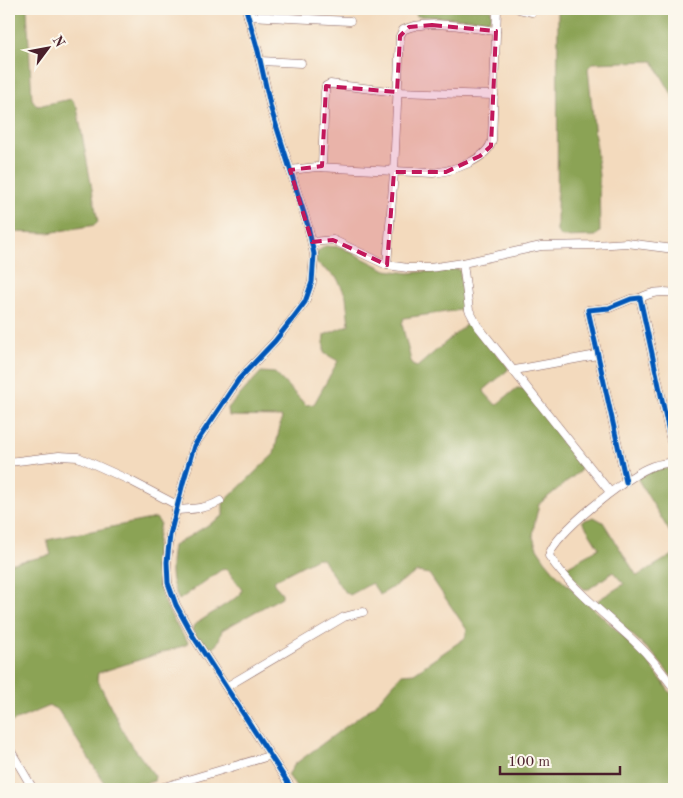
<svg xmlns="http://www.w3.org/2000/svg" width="683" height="798" font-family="'Old Standard TT',serif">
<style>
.forest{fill:#8ba354;stroke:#6a6140}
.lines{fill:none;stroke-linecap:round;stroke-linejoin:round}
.street-casing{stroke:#85605e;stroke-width:9}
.street{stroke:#fff;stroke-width:8}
.cycleway-casing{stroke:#fbf7ec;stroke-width:8}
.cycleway{stroke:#0057b8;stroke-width:5}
.marked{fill:#c2185b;fill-opacity:0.2;stroke:#c2185b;stroke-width:4;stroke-dasharray:10 6;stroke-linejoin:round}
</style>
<rect width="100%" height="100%" fill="#fbf7ec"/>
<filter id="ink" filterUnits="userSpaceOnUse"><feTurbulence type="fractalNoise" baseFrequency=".02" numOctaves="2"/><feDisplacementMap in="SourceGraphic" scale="10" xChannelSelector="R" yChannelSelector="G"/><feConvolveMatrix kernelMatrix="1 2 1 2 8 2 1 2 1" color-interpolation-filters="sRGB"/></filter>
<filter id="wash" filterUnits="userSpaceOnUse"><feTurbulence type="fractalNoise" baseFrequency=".0096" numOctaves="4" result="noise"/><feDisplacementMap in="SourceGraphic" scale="20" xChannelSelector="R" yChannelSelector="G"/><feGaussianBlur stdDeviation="1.12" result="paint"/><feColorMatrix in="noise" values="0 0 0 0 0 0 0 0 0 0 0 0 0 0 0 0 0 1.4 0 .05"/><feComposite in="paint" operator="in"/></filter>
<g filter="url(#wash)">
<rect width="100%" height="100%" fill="#f3dabd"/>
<g class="forest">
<path d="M 9,9 L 27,9 L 32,99 L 37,106 L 71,99 L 77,107 L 98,222 L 95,225 L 48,233 L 9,232 Z"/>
<path d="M 413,9 L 491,9 L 492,17 L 488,20 L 417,16 Z"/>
<path d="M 558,9 L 674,9 L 674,98 L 653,61 L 593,63 L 588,68 L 599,176 L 600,232 L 596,236 L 562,237 L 557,232 Z"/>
<path d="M 325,246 L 341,247 L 386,270 L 409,273 L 454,269 L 460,270 L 463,307 L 461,310 L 404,318 L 402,324 L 412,365 L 417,367 L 468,323 L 472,324 L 508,367 L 508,370 L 484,390 L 485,393 L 496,405 L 517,388 L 526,389 L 580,459 L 582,465 L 580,471 L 539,504 L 534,526 L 533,537 L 537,548 L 545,560 L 559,577 L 643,654 L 674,698 L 674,789 L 298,789 L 288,775 L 295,764 L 375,705 L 402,674 L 414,673 L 465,638 L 467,630 L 429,574 L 417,572 L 380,595 L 372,583 L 350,595 L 343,590 L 322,559 L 317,558 L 275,580 L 274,584 L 282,593 L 282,597 L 222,630 C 219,640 217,649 206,652 L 192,630 L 194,625 L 240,595 L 242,590 L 227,569 L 221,570 L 179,600 C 169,581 170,567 173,546 L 223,516 L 223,503 L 274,454 L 282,417 L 229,416 L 228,408 L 261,372 L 275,373 L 306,405 L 314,404 L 338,361 L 324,353 L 324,335 L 349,325 L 346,296 L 337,278 L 316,263 L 317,252 Z"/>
<path d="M 658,468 L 670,469 L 674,476 L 674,539 L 637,478 Z"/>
<path d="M 594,517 L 603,522 L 637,576 L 674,554 L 674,680 L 654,655 L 599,604 L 598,600 L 624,584 L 613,572 L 589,589 L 584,589 L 567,573 L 565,568 L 599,548 L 582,521 Z"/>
<path d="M 156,518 L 160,523 C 150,571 159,602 188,642 L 186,645 L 98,673 L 97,679 L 127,739 L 155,776 L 154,781 L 126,789 L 110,789 L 105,784 L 58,710 L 50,706 L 9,723 L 9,564 L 51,555 L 47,540 Z"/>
</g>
</g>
<g filter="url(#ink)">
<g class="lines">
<defs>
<g id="street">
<path d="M 246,9 L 258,51 L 271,109 L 308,226 L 314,254 L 312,282 L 305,302 L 293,318 L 275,341 L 239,379 L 194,446 L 183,483 L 170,535 L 167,562 L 168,583 L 176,605 L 193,636 L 292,789"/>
<path d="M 519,9 L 532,12"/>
<path d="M 248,16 L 350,21"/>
<path d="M 260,61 L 301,63"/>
<path d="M 322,167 L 325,92 L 326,86 L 330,84 L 397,92 L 494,95"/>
<path d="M 290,170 L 317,167 L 433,173 C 452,171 488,160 492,140 L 497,9"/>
<path d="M 312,242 L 333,240 L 387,265 L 408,268 L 430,268 L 463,263 L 541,246 L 595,245 L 627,243 L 674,249"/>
<path d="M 463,263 L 469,310 L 477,325 L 610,492"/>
<path d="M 387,265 L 394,172 L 400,36 L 403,30 C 426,18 470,28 496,31"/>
<path d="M 640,298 C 652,292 661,291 674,293"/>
<path d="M 515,370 L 597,355"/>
<path d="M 9,462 L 59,456 L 78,457 L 129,480 L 177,505"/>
<path d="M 674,462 C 666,463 656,464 648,468 C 627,477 552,535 549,556 C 572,590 610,618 639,646 C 653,659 663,674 674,688"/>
<path d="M 626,482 L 588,310 L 609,308 L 631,299 L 640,298 L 674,455"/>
<path d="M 176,510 C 191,509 207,509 220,501"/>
<path d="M 226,687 L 344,617 L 363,612"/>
<path d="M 9,748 L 33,789"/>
<path d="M 9,786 L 21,789"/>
<path d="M 157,789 L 269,756"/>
</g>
</defs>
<use href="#street" class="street-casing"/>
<use href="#street" class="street"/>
<defs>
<g id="cycleway">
<path d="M 246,9 L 258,51 L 271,109 L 308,226 L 314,254 L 312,282 L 305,302 L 293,318 L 275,341 L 239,379 L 194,446 L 183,483 L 170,535 L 167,562 L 168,583 L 176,605 L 193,636 L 292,789"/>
<path d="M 626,482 L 588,310 L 609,308 L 631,299 L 640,298 L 674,455"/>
</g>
</defs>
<use href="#cycleway" class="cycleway-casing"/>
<use href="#cycleway" class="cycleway"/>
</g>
</g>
<path class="marked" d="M 432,25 L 496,31 L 491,146 L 480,156 L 446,172 L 394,172 L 387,265 L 333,240 L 312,242 L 290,170 L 322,166 L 326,86 L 397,92 L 400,36 L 409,27 Z"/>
<rect width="683" height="798" fill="none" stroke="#fbf7ec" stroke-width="30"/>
<g transform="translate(48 48) rotate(58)" stroke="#fbf7ec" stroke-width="4" paint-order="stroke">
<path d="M0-4L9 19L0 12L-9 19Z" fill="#4a1f2b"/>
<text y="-8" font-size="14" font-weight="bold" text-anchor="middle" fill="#4a1f2b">N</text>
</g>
<path d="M500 766v8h120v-8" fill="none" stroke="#4a1f2b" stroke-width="2.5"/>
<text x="508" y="766" font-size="15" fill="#4a1f2b" stroke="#fbf7ec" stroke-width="4" paint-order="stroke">100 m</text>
</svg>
